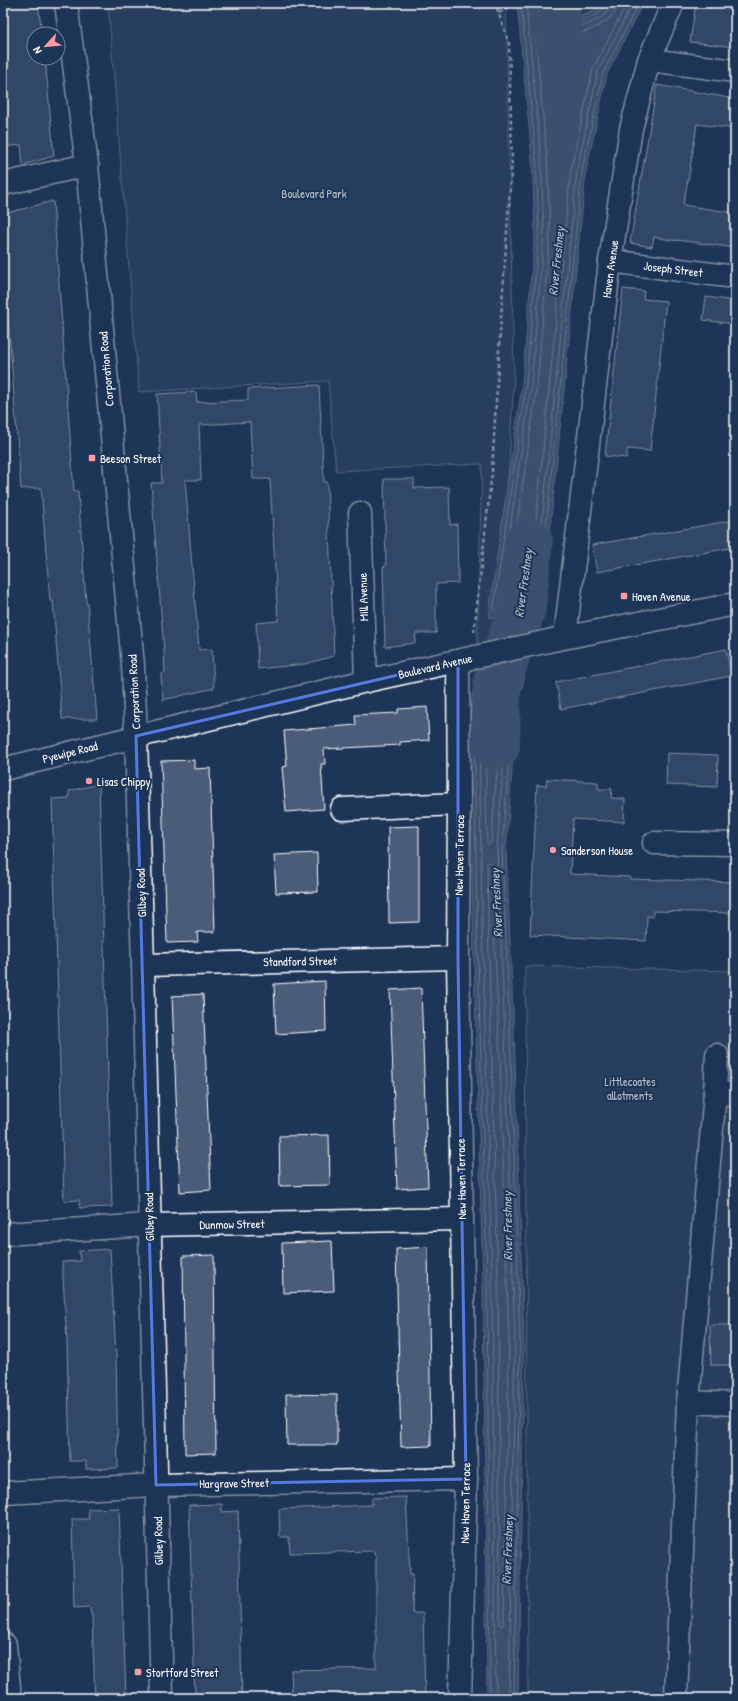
<svg xmlns="http://www.w3.org/2000/svg" width="738" height="1701" font-family="'Patrick Hand',sans-serif">
<style>
.green{fill:#364b69;stroke:#9aa5b4}
.water{fill:#617289;stroke:#a0aab8}
.lines{fill:none;stroke-linecap:round;stroke-linejoin:round}
.shore{stroke:#c0c7d0;stroke-width:1}
.river{stroke:#617289;stroke-width:48}
.building{fill:#4a5d79;stroke:#fff}
.minor-casing{stroke:#fff;stroke-width:25}
.path{stroke:#fff;stroke-width:2.5;stroke-dasharray:4 3;stroke-linecap:butt}
.minor{stroke:#1d3557;stroke-width:22}
.marked{fill:none;stroke:#567ae2;stroke-width:3;stroke-linejoin:round}
.poi-dot{fill:#ff9aa2;stroke:#1d3557;stroke-width:1.5}
.labels{text-anchor:middle;dominant-baseline:central;stroke-width:4;stroke-linejoin:round;paint-order:stroke}
.park-label{font-size:12px;fill:#b9c0ca;stroke:#1d3557}
.street-label{font-size:12px;fill:#fff;stroke:#1d3557}
.poi-label{font-size:12px;fill:#fff;stroke:#1d3557;text-anchor:start}
.water-label{font-size:13px;font-style:italic;fill:#b8c0ca;stroke:#1d3557}
</style>
<rect width="100%" height="100%" fill="#1d3557"/>
<filter id="ink" filterUnits="userSpaceOnUse"><feTurbulence type="fractalNoise" baseFrequency=".025" numOctaves="2"/><feDisplacementMap in="SourceGraphic" scale="8" xChannelSelector="R" yChannelSelector="G"/><feConvolveMatrix kernelMatrix="1 2 1 2 8 2 1 2 1" color-interpolation-filters="sRGB"/></filter>
<g filter="url(#ink)">
<g class="green">
<path d="M 108,3 L 506,3 L 514,377 L 509,465 L 497,639 L 477,646 L 482,464 L 336,471 L 328,381 L 139,392 Z"/>
<path d="M 555,3 L 604,3 L 594,10 L 576,17 L 556,10 Z"/>
<path d="M 525,966 L 735,971 L 735,1698 L 528,1698 Z"/>
</g>
<g class="water">
<path d="M 517,3 L 554,3 L 555,10 L 576,18 L 595,11 L 605,3 L 643,3 L 607,74 L 586,171 L 543,598 L 537,605 L 490,618 L 490,606 L 522,385 L 535,231 L 532,158 Z"/>
<path d="M 525,676 L 517,703 L 506,849 L 515,1059 L 524,1342 L 518,1698 L 487,1698 L 483,1281 L 473,922 L 470,721 L 473,690 L 483,684 Z"/>
</g>
<g class="lines">
<g class="shore">
<path d="M 521,3 L 536,158 L 539,231 L 526,385 L 494,606 L 494,610 L 496,612 L 534,602 L 539,596 L 582,171 L 603,73 L 639,3"/>
<path d="M 526,3 L 541,158 L 544,231 L 531,386 L 499,603 L 501,605 L 532,597 L 535,594 L 577,170 L 598,71 L 633,3"/>
<path d="M 532,3 L 547,157 L 550,231 L 537,386 L 507,594 L 509,597 L 529,590 L 571,169 L 593,69 L 627,3"/>
<path d="M 539,3 C 540,19 547,23 561,28 C 566,30 571,33 576,33 C 590,33 618,18 618,3"/>
<path d="M 545,3 C 545,7 545,12 548,15 C 551,19 572,27 577,27 C 588,26 611,15 612,3"/>
<path d="M 550,3 L 551,11 L 553,14 C 560,16 568,21 575,22 C 583,23 606,11 607,3"/>
<path d="M 501,696 L 503,698 L 491,843 L 489,845 L 487,843 L 485,722 L 488,699 Z"/>
<path d="M 489,862 L 491,864 L 500,1060 L 509,1342 L 504,1624 L 502,1626 L 500,1624 L 500,1604 L 498,1281 L 488,922 L 487,864 Z"/>
<path d="M 490,1698 L 487,1281 L 477,922 L 474,722 L 478,692 L 485,688 L 517,681 L 519,684 L 513,703 L 502,849 L 511,1059 L 520,1342 L 514,1698"/>
<path d="M 496,1698 L 492,1281 L 482,922 L 479,722 L 482,695 L 486,692 L 510,688 L 512,690 L 508,702 L 497,849 L 506,1060 L 515,1342 L 509,1698"/>
</g>
<g class="river">
<path d="M 554,3 L 565,75"/>
<path d="M 496,746 L 497,683 L 522,608 L 529,542"/>
</g>
</g>
<g class="building">
<path d="M 3,3 L 38,3 L 42,34 L 34,34 L 34,58 L 45,58 L 54,156 L 23,165 L 21,145 L 3,147 Z"/>
<path d="M 696,3 L 735,3 L 735,47 L 690,42 Z"/>
<path d="M 657,85 L 735,99 L 735,129 L 697,124 L 689,175 L 683,205 L 735,213 L 735,248 L 677,240 L 677,241 L 654,237 L 652,247 L 630,243 Z"/>
<path d="M 53,201 L 74,492 L 78,491 L 86,602 L 87,602 L 97,719 L 62,719 L 53,601 L 50,601 L 41,488 L 21,489 L 4,262 L 3,214 Z"/>
<path d="M 623,289 L 644,291 L 643,299 L 666,301 L 650,451 L 627,449 L 627,458 L 605,456 Z"/>
<path d="M 706,297 L 735,301 L 735,324 L 703,320 Z"/>
<path d="M 319,385 L 324,482 L 327,482 L 334,656 L 305,664 L 258,669 L 256,623 L 278,621 L 270,479 L 253,479 L 250,422 L 199,425 L 201,480 L 185,480 L 199,650 L 212,649 L 214,688 L 163,700 L 161,675 L 165,672 L 164,651 L 151,483 L 162,483 L 157,394 L 196,392 L 197,402 L 248,400 L 248,389 Z"/>
<path d="M 384,479 L 414,479 L 414,488 L 449,487 L 450,525 L 457,524 L 458,583 L 436,584 L 436,633 L 416,633 L 415,643 L 385,647 L 383,567 L 386,566 Z"/>
<path d="M 735,520 L 735,547 L 597,572 L 592,545 Z"/>
<path d="M 726,649 L 731,676 L 561,709 L 556,682 Z"/>
<path d="M 427,707 L 429,740 L 400,742 L 400,745 L 324,749 L 325,764 L 321,764 L 324,809 L 286,812 L 282,767 L 287,766 L 284,731 L 356,725 L 355,715 L 398,713 L 398,709 Z"/>
<path d="M 667,753 L 718,755 L 717,787 L 666,785 Z"/>
<path d="M 194,760 L 194,769 L 210,768 L 215,932 L 197,932 L 198,942 L 167,943 L 161,761 Z"/>
<path d="M 547,779 L 598,782 L 598,789 L 612,789 L 611,798 L 625,799 L 624,822 L 573,819 L 570,874 L 630,877 L 630,879 L 735,882 L 735,913 L 653,911 L 653,917 L 647,916 L 646,941 L 530,935 L 537,785 L 546,786 Z"/>
<path d="M 99,784 L 112,1207 L 80,1208 L 79,1200 L 64,1201 L 52,799 L 69,798 L 69,791 Z"/>
<path d="M 419,826 L 419,922 L 389,923 L 388,827 Z"/>
<path d="M 317,853 L 318,892 L 276,893 L 274,855 Z"/>
<path d="M 325,981 L 326,1031 L 276,1034 L 274,984 Z"/>
<path d="M 421,988 L 428,1187 L 397,1189 L 390,990 Z"/>
<path d="M 203,994 L 211,1190 L 180,1192 L 172,996 Z"/>
<path d="M 329,1135 L 330,1185 L 280,1186 L 279,1136 Z"/>
<path d="M 332,1241 L 334,1291 L 283,1293 L 282,1243 Z"/>
<path d="M 428,1247 L 431,1446 L 401,1447 L 396,1249 Z"/>
<path d="M 110,1249 L 116,1355 L 118,1468 L 86,1469 L 86,1461 L 70,1461 L 67,1341 L 62,1262 L 80,1261 L 79,1251 Z"/>
<path d="M 214,1255 L 216,1453 L 185,1454 L 183,1256 Z"/>
<path d="M 710,1325 L 735,1325 L 735,1365 L 711,1365 Z"/>
<path d="M 286,1394 L 337,1395 L 337,1445 L 287,1445 Z"/>
<path d="M 406,1497 L 410,1574 L 413,1574 L 412,1613 L 423,1613 L 425,1698 L 292,1698 L 291,1670 L 376,1668 L 376,1555 L 374,1555 L 374,1551 L 290,1553 L 289,1537 L 280,1537 L 279,1509 L 372,1505 L 372,1498 Z"/>
<path d="M 222,1504 L 222,1512 L 238,1511 L 242,1698 L 195,1698 L 189,1505 Z"/>
<path d="M 119,1508 L 126,1698 L 95,1698 L 92,1615 L 91,1615 L 90,1607 L 74,1608 L 72,1519 L 89,1519 L 88,1509 Z"/>
</g>
<g class="lines">
<defs>
<g id="minor">
<path d="M 66,3 L 87,165 L 133,665 L 136,736 L 143,965 L 162,1698"/>
<path d="M 649,60 L 735,71"/>
<path d="M 3,184 L 87,165"/>
<path d="M 610,261 L 735,277"/>
<path d="M 360,513 L 366,681"/>
<path d="M 565,637 L 610,261 L 631,129 L 649,60 L 673,3"/>
<path d="M 458,661 L 459,804 L 458,958 L 466,1479 L 460,1698"/>
<path d="M 3,769 L 366,681 L 553,640 L 735,604"/>
<path d="M 342,809 L 459,804"/>
<path d="M 654,843 L 735,844"/>
<path d="M 143,965 L 458,958"/>
<path d="M 715,1093 L 735,1094"/>
<path d="M 3,1234 L 150,1225 L 461,1219"/>
<path d="M 688,1402 L 735,1404"/>
<path d="M 3,1493 L 156,1485 L 466,1479"/>
<path d="M 3,1645 L 5,1645 L 10,1698"/>
<path d="M 676,1698 L 688,1402 L 715,1093 L 717,1055"/>
</g>
</defs>
<use href="#minor" class="minor-casing"/>
<g class="path">
<path d="M 499,13 L 514,3"/>
<path d="M 474,632 L 492,471 L 500,333 L 512,159 L 509,43 L 495,3"/>
</g>
<use href="#minor" class="minor"/>
</g>
</g>
<path d="M0 0H738V1701H0ZM 458,661 L 458,958 L 466,1479 L 156,1485 L 136,736 Z" fill="#1d3557" fill-opacity=".55" fill-rule="evenodd"/>
<path class="marked" d="M 458,661 L 458,958 L 466,1479 L 156,1485 L 136,736 Z"/>
<g class="poi-dot">
<rect x="88" y="454" width="8" height="8" rx="2"/>
<rect x="620" y="592" width="8" height="8" rx="2"/>
<circle cx="89" cy="781" r="4"/>
<circle cx="553" cy="850" r="4"/>
<rect x="134" y="1668" width="8" height="8" rx="2"/>
</g>
<g class="labels">
<g class="park-label">
<text x="314" y="193">Boulevard Park</text>
<text x="630" y="1081">Littlecoates<tspan x="630" dy="14">allotments</tspan></text>
</g>
<g class="street-label">
<text transform="translate(610 269) rotate(-82)">Haven Avenue</text>
<text transform="translate(673 269) rotate(7)">Joseph Street</text>
<text transform="translate(106 369) rotate(-95)">Corporation Road</text>
<text transform="translate(363 597) rotate(-92)">Mill Avenue</text>
<text transform="translate(435 666) rotate(-13)">Boulevard Avenue</text>
<text transform="translate(134 692) rotate(-93)">Corporation Road</text>
<text transform="translate(70 752) rotate(-14)">Pyewipe Road</text>
<text transform="translate(459 855) rotate(-89)">New Haven Terrace</text>
<text transform="translate(141 893) rotate(-92)">Gilbey Road</text>
<text transform="translate(300 961) rotate(-1)">Standford Street</text>
<text transform="translate(461 1179) rotate(-91)">New Haven Terrace</text>
<text transform="translate(149 1217) rotate(-91)">Gilbey Road</text>
<text transform="translate(232 1224) rotate(-1)">Dunmow Street</text>
<text transform="translate(234 1483) rotate(-1)">Hargrave Street</text>
<text transform="translate(465 1503) rotate(-89)">New Haven Terrace</text>
<text transform="translate(158 1541) rotate(-91)">Gilbey Road</text>
</g>
<g class="poi-label">
<text x="100" y="458">Beeson Street</text>
<text x="632" y="596">Haven Avenue</text>
<text x="97" y="781">Lisas Chippy</text>
<text x="561" y="850">Sanderson House</text>
<text x="146" y="1672">Stortford Street</text>
</g>
<g class="water-label">
<text transform="translate(556 261) rotate(-84)">River Freshney</text>
<text transform="translate(523 583) rotate(-82)">River Freshney</text>
<text transform="translate(496 903) rotate(-93)">River Freshney</text>
<text transform="translate(507 1226) rotate(-91)">River Freshney</text>
<text transform="translate(507 1550) rotate(-88)">River Freshney</text>
</g>
</g>
<rect width="738" height="1701" fill="none" stroke="#1d3557" stroke-width="16"/>
<rect x="8" y="8" width="722" height="1685" fill="none" stroke="#fff" stroke-width="1.5" filter="url(#ink)"/>
<g transform="translate(46 46) rotate(243)"><circle r="19" fill="#1d3557" stroke="#77869a"/>
<path d="M0-3L7 15L0 10L-7 15Z" fill="#ff9aa2"/>
<text y="-6" font-size="11" font-weight="bold" text-anchor="middle" fill="#ffffff">N</text>
</g>
</svg>
